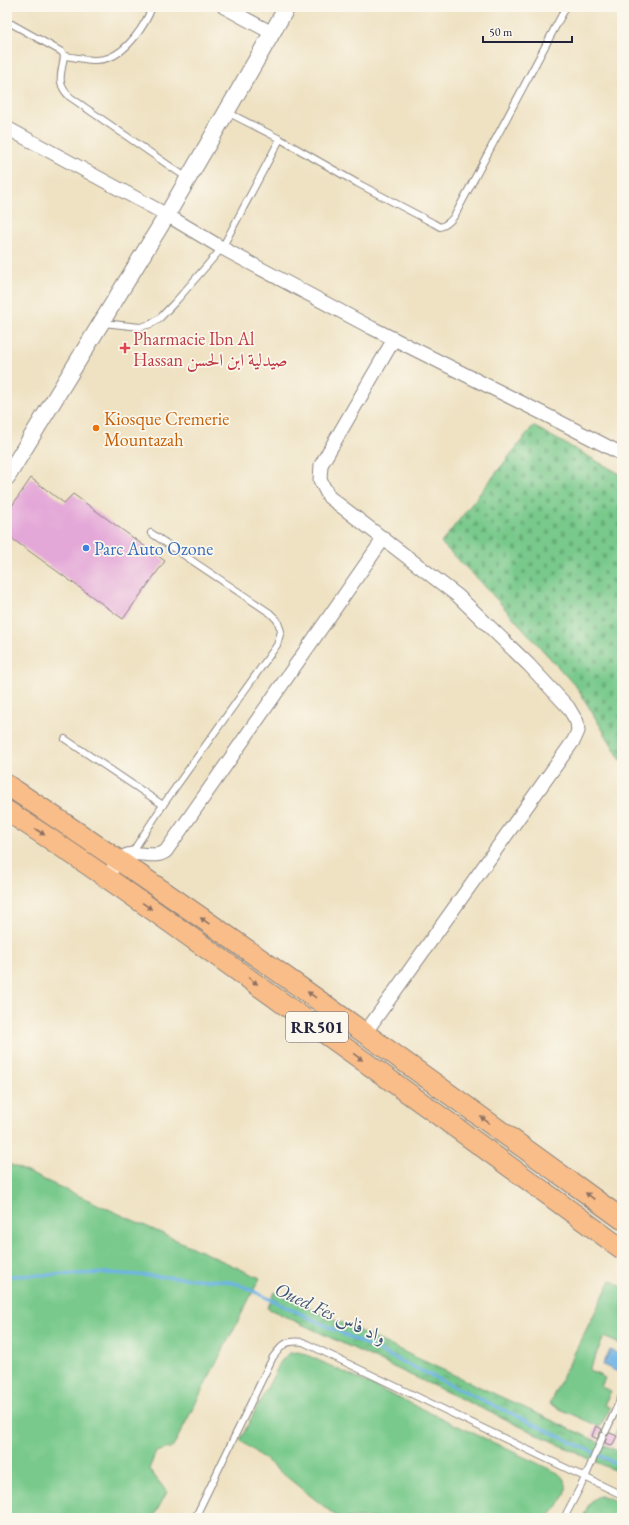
<svg xmlns="http://www.w3.org/2000/svg" width="629" height="1525" font-family="'EB Garamond',Amiri,serif">
<style>
.green{fill:#78c98b;stroke:#4d7663}
.wetland{fill:url(#wetland-marsh);stroke:#4d7663}
.cemetery{fill:url(#cemetery-stones);stroke:#4d7663}
.water{fill:#6eb3e4;stroke:#486a90}
.lines{fill:none;stroke-linecap:round;stroke-linejoin:round}
.stream{stroke:#6eb3e4;stroke-width:3.5}
.building{fill:#e4a8d8}
.service-casing{stroke:#88827f;stroke-width:8}
.minor-casing{stroke:#88827f;stroke-width:15}
.tertiary-casing{stroke:#88827f;stroke-width:18}
.primary-casing{stroke:#88827f;stroke-width:22}
.service{stroke:#fff;stroke-width:6}
.minor{stroke:#fff;stroke-width:13}
.tertiary{stroke:#fff;stroke-width:16}
.primary{stroke:#f8bd89;stroke-width:20}
.oneway{fill:#8d7062}
.health-dot{fill:#e0444e;stroke:#fbf7ec;stroke-width:1.5}
.food-dot{fill:#e8710a;stroke:#fbf7ec;stroke-width:1.5}
.shop-dot{fill:#3f7fe0;stroke:#fbf7ec;stroke-width:1.5}
.labels{text-anchor:middle;dominant-baseline:central;stroke-width:3.5;stroke-linejoin:round;paint-order:stroke}
.shield{fill:#fbf7ec;stroke:#636270;stroke-width:1}
.shield-label{font-size:17px;font-weight:bold;fill:#22223b}
.health-label{font-size:18px;fill:#be3a42;stroke:#fbf7ec;text-anchor:start}
.food-label{font-size:18px;fill:#c56008;stroke:#fbf7ec;text-anchor:start}
.shop-label{font-size:18px;fill:#366cbe;stroke:#fbf7ec;text-anchor:start}
.water-label{font-size:19px;font-style:italic;fill:#3d5576;stroke:#fbf7ec}
</style>
<defs>
<pattern id="wetland-marsh" width="20" height="14" patternUnits="userSpaceOnUse"><rect width="20" height="14" fill="#78c98b"/><path d="M1 5h8M5 5V1M11 12h8M15 12V8" fill="none" stroke="#68ac79"/></pattern>
<pattern id="cemetery-stones" width="16" height="16" patternUnits="userSpaceOnUse"><rect width="16" height="16" fill="#78c98b"/><path d="M2 7V4a2 2 0 0 1 4 0v3zM10 15v-3a2 2 0 0 1 4 0v3z" fill="#68ac79"/></pattern>
</defs>
<rect width="100%" height="100%" fill="#fbf7ec"/>
<filter id="ink" filterUnits="userSpaceOnUse"><feTurbulence type="fractalNoise" baseFrequency=".025" numOctaves="2"/><feDisplacementMap in="SourceGraphic" scale="8" xChannelSelector="R" yChannelSelector="G"/><feConvolveMatrix kernelMatrix="1 2 1 2 8 2 1 2 1" color-interpolation-filters="sRGB"/></filter>
<filter id="wash" filterUnits="userSpaceOnUse"><feTurbulence type="fractalNoise" baseFrequency=".012" numOctaves="4" result="noise"/><feDisplacementMap in="SourceGraphic" scale="16" xChannelSelector="R" yChannelSelector="G"/><feGaussianBlur stdDeviation="0.9" result="paint"/><feColorMatrix in="noise" values="0 0 0 0 0 0 0 0 0 0 0 0 0 0 0 0 0 1.4 0 .05"/><feComposite in="paint" operator="in"/></filter>
<g filter="url(#wash)">
<rect width="100%" height="100%" fill="#efe2c3"/>
<g class="green">
<path d="M 7,1163 L 260,1278 L 173,1447 L 156,1452 L 149,1469 L 167,1492 L 153,1518 L 7,1518 Z"/>
<path d="M 611,1280 L 622,1287 L 622,1340 L 620,1344 L 604,1337 L 589,1370 L 605,1378 L 601,1387 L 611,1391 L 604,1405 L 610,1408 L 600,1427 L 549,1404 Z"/>
<path d="M 297,1352 L 303,1353 L 558,1473 C 577,1489 559,1503 548,1518 L 335,1518 L 336,1516 L 240,1440 L 281,1361 L 290,1353 Z"/>
<path d="M 622,1418 L 622,1438 L 615,1434 Z"/>
<path d="M 600,1496 L 606,1497 L 622,1504 L 622,1518 L 583,1518 C 587,1508 589,1499 600,1496 Z"/>
</g>
<path class="wetland" d="M 275,1292 L 622,1453 L 622,1474 L 267,1308 Z"/>
<path class="cemetery" d="M 533,426 L 622,475 L 622,762 L 578,689 L 480,581 L 441,543 Z"/>
<path class="water" d="M 610,1350 L 622,1356 L 622,1363 L 618,1372 L 603,1365 Z"/>
<g class="lines">
<path class="stream" d="M 7,1276 L 110,1273 L 224,1281 L 238,1284 L 622,1466"/>
</g>
<g id="blocks">
<g class="building">
<path d="M 31,478 L 64,503 L 73,494 L 165,561 L 123,619 L 7,535 L 7,513 Z"/>
<path d="M 596,1426 L 602,1429 L 597,1439 L 592,1436 Z"/>
<path d="M 610,1433 L 617,1436 L 612,1446 L 605,1443 L 607,1435 Z"/>
</g>
</g>
</g>
<g filter="url(#ink)">
<use href="#blocks" fill-opacity="0" stroke="#88827f" stroke-width="1"/>
<g class="lines">
<defs>
<g id="service">
<path d="M 12,24 L 62,52 L 64,56 C 62,73 55,83 70,97 L 187,178"/>
<path d="M 64,56 C 77,57 94,63 108,58 C 127,52 145,26 152,7"/>
<path d="M 280,139 L 357,183 L 433,223 L 440,227 C 447,225 451,221 455,215 L 566,7"/>
<path d="M 103,323 L 140,327 L 151,324 L 160,318 L 177,300 L 222,248 L 280,139 L 227,112"/>
<path d="M 65,739 L 163,805"/>
<path d="M 131,854 L 163,805 L 277,645 L 281,631 L 277,620 L 270,613 L 151,533"/>
<path d="M 606,1431 L 622,1396"/>
<path d="M 195,1518 L 273,1357 C 283,1344 286,1340 303,1342 L 622,1495"/>
<path d="M 564,1518 L 585,1478 L 603,1436"/>
</g>
<g id="minor">
<path d="M 224,7 L 272,33"/>
<path d="M 7,128 L 167,215 L 222,248 L 372,328 L 546,415 L 622,454"/>
<path d="M 107,877 C 111,872 115,864 120,859 C 136,847 153,861 166,851 L 384,538"/>
<path d="M 365,1033 L 574,740 L 578,731 L 577,722 L 568,707 L 529,665 L 458,596 L 329,497 L 320,480 L 321,465 L 394,339"/>
</g>
<path id="tertiary" d="M 7,477 L 167,215 L 287,7"/>
<g id="primary">
<path d="M 7,785 C 216,924 419,1072 622,1219"/>
<path d="M 7,811 C 101,871 190,937 281,1002 C 395,1083 509,1166 622,1249"/>
</g>
</defs>
<use href="#service" class="service-casing"/>
<use href="#minor" class="minor-casing"/>
<use href="#tertiary" class="tertiary-casing"/>
<use href="#primary" class="primary-casing"/>
<use href="#service" class="service"/>
<use href="#minor" class="minor"/>
<use href="#tertiary" class="tertiary"/>
<use href="#primary" class="primary"/>
</g>
<defs><path id="oneway-solid" d="M-6-.8H1V-3.2L6.5 0L1 3.2V.8H-6Z"/></defs>
<g class="oneway">
<use href="#oneway-solid" transform="translate(40 832) rotate(33)"/>
<use href="#oneway-solid" transform="translate(147 906) rotate(35)"/>
<use href="#oneway-solid" transform="translate(205 921) rotate(-145)"/>
<use href="#oneway-solid" transform="translate(253 981) rotate(36)"/>
<use href="#oneway-solid" transform="translate(312 995) rotate(-145)"/>
<use href="#oneway-solid" transform="translate(358 1057) rotate(36)"/>
<use href="#oneway-solid" transform="translate(485 1120) rotate(-144)"/>
<use href="#oneway-solid" transform="translate(590 1196) rotate(-144)"/>
</g>
</g>
<path class="health-dot" d="M123 342h4v4h4v4h-4v4h-4v-4h-4v-4h4z"/>
<circle class="food-dot" cx="96" cy="428" r="4"/>
<circle class="shop-dot" cx="86" cy="548" r="4"/>
<g class="labels">
<rect class="shield" x="286" y="1012" width="62" height="30" rx="3"/>
<g class="shield-label">
<text x="317" y="1027">RR501</text>
</g>
<g class="health-label">
<text x="133" y="338">Pharmacie Ibn Al<tspan x="133" dy="21">Hassan صيدلية ابن الحسن</tspan></text>
</g>
<g class="food-label">
<text x="104" y="418">Kiosque Cremerie<tspan x="104" dy="21">Mountazah</tspan></text>
</g>
<g class="shop-label">
<text x="94" y="548">Parc Auto Ozone</text>
</g>
<g class="water-label">
<text transform="translate(331 1313) rotate(25)">Oued Fes واد فاس</text>
</g>
</g>
<rect width="629" height="1525" fill="none" stroke="#fbf7ec" stroke-width="24"/>
<path d="M483 36v6h89v-6" fill="none" stroke="#22223b" stroke-width="2"/>
<text x="489" y="36" font-size="12" fill="#22223b" stroke="#fbf7ec" stroke-width="3" paint-order="stroke">50 m</text>
</svg>
